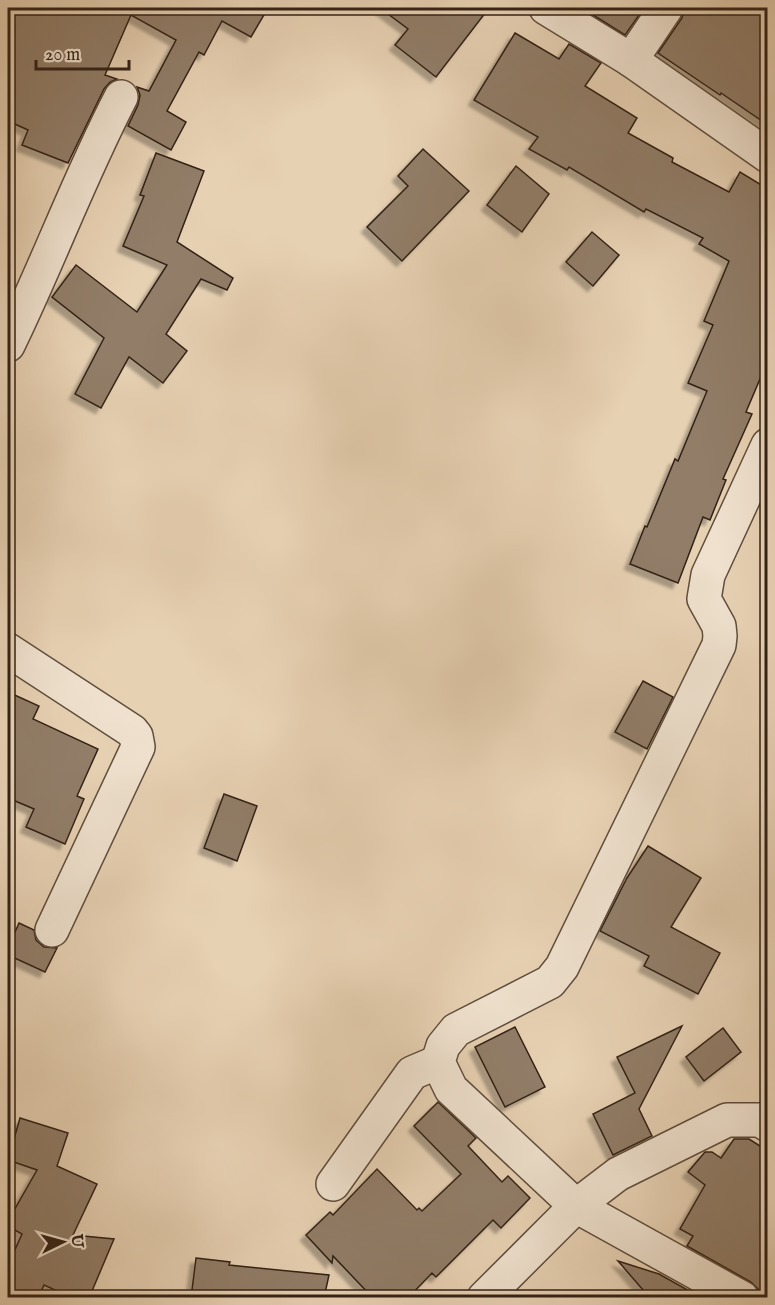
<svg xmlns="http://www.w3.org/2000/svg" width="775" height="1305" font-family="'IM FELL English',serif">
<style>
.building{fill:#917d68;stroke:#332217;stroke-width:1.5;filter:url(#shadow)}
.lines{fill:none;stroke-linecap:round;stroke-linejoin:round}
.minor-casing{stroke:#604e3e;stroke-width:36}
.tertiary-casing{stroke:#604e3e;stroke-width:36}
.minor{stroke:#efe1ce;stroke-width:33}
.tertiary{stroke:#efe1ce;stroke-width:33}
</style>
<defs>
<filter id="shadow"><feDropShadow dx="-5.5" dy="5.5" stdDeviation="1.5" flood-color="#0004"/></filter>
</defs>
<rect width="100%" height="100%" fill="#e7d1b3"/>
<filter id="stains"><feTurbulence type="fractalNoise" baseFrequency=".00333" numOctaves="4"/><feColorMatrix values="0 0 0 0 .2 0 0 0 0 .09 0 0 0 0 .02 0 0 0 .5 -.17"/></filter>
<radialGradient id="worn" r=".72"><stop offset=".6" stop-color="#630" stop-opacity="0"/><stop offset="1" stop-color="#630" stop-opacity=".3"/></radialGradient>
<g class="building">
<path d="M 8,8 L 268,8 L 251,37 L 222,21 L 204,55 L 199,52 L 167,111 L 186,122 L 171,150 L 128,126 L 138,105 L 140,95 L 137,87 L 149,91 L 176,40 L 131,15 L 105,75 L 117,79 L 110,82 L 104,89 L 68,163 L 22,145 L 28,130 L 8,121 Z"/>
<path d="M 380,8 L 489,8 L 436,77 L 395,45 L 408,29 Z"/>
<path d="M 582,8 L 644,8 L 625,35 Z"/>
<path d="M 684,8 L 768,8 L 768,125 L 721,93 L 720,95 L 658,53 L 682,18 Z"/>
<path d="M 515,33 L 559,59 L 569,44 L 601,63 L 585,86 L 637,118 L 628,133 L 673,158 L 672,162 L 729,192 L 740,172 L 768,189 L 768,360 L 746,412 L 752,414 L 723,479 L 726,480 L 710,520 L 703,517 L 678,583 L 630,564 L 645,526 L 647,527 L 675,459 L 678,461 L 707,391 L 688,383 L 713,325 L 704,321 L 729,261 L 699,244 L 703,238 L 646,209 L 644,212 L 569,167 L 567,170 L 529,149 L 538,137 L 474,100 Z"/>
<path d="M 423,149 L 469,191 L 402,261 L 367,227 L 408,186 L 398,176 Z"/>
<path d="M 156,153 L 204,171 L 177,242 L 233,278 L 227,290 L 201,279 L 166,334 L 187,351 L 163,383 L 129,357 L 101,408 L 75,394 L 104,338 L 52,297 L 76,265 L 137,312 L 167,265 L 123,246 L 144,196 L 140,195 Z"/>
<path d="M 516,166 L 549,194 L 522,232 L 487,205 Z"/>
<path d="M 592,232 L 619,255 L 593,286 L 566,262 Z"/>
<path d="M 643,681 L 673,697 L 647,749 L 615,732 Z"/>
<path d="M 8,692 L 39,706 L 33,719 L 98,749 L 77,796 L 84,799 L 65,844 L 26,827 L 34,809 L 8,798 Z"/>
<path d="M 224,794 L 257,806 L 237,861 L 204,848 Z"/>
<path d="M 648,846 L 701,878 L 671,927 L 720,953 L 698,994 L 644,966 L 649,956 L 600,931 L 627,878 Z"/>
<path d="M 19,923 L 34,930 L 36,940 L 44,947 L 57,948 L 45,972 L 8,955 L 8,948 Z"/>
<path d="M 682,1026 L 639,1109 L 652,1136 L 613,1155 L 593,1114 L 635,1093 L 617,1057 Z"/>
<path d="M 515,1027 L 545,1087 L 505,1107 L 475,1047 Z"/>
<path d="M 723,1028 L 741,1052 L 704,1081 L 686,1057 Z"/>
<path d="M 438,1102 L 476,1138 L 468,1146 L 502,1182 L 508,1176 L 530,1198 L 501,1228 L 493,1220 L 436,1277 L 432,1273 L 408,1298 L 373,1298 L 333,1256 L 332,1263 L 306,1235 L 330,1212 L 333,1215 L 377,1169 L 417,1210 L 419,1208 L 422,1211 L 461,1174 L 414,1126 Z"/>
<path d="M 20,1118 L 68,1133 L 57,1166 L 97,1184 L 73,1235 L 114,1239 L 89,1298 L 73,1298 L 44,1285 L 38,1298 L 32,1298 L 8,1287 L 8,1265 L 22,1234 L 8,1226 L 8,1221 L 37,1170 L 8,1160 Z"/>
<path d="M 734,1139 L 749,1139 L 768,1151 L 768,1298 L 761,1298 L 758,1289 L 751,1282 L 687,1246 L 693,1236 L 680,1229 L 705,1185 L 688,1172 L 705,1152 L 712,1152 L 721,1158 Z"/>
<path d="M 196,1258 L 230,1262 L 229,1265 L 329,1275 L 324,1298 L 191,1298 Z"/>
<path d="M 618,1261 L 659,1274 L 702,1298 L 650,1298 Z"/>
</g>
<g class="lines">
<defs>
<g id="minor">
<path d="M 631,60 L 666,8"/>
<path d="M 8,345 C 48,263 79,178 121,97"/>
<path d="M 8,650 L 132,731 L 136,736 L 138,747 L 52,930"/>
<path d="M 333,1184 L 412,1073 L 438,1062"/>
<path d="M 484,1298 L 576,1206 L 618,1174 L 727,1120 L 760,1120 L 768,1125"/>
<path d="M 742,1298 L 576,1206 L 451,1089 L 438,1062 L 443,1046 L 456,1030 L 550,982 L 562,967 L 719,645 L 720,636 L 719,626 L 704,599 L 708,575 L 768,445"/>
</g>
<path id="tertiary" d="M 546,8 L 631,60 L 768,156"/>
</defs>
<use href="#minor" class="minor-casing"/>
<use href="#tertiary" class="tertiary-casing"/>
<use href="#minor" class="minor"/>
<use href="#tertiary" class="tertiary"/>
</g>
<rect width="775" height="1305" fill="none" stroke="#e7d1b3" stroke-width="30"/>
<rect x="9" y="9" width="757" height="1287" fill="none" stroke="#332217" stroke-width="3"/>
<rect x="15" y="15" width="745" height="1275" fill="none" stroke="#332217" stroke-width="1.5"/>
<g transform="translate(63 1242) rotate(85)" stroke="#efe1ce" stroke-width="4.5" paint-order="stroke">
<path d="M0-4.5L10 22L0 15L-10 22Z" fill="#332217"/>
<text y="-9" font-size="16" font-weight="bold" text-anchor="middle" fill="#332217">U</text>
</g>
<path d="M36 60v9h93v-9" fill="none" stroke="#332217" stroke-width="3"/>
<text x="45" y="60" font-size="18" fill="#332217" stroke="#efe1ce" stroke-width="4.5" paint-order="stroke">20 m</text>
<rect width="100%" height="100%" filter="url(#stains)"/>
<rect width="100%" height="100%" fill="url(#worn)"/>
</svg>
